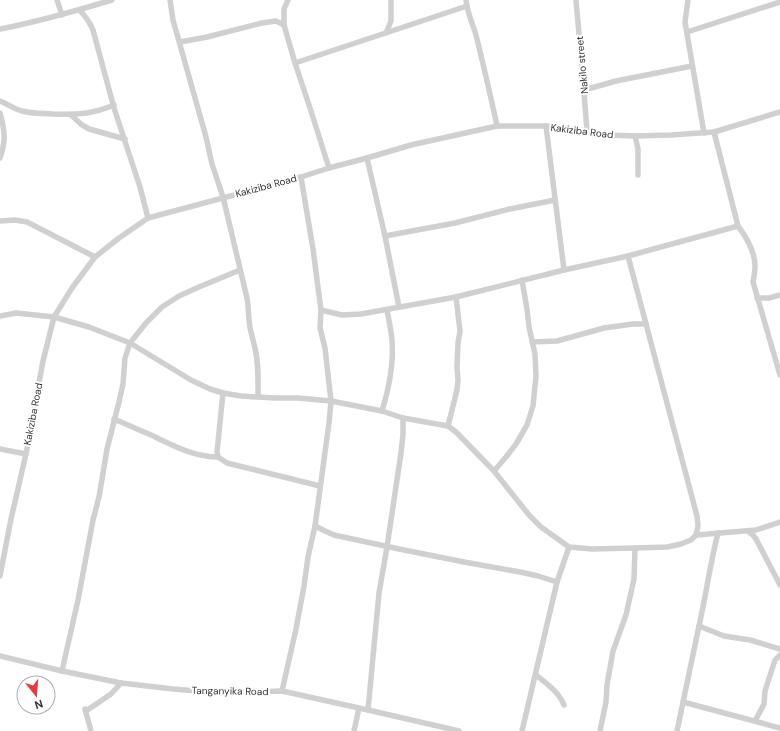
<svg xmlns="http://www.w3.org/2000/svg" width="780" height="731" font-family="'DM Sans',sans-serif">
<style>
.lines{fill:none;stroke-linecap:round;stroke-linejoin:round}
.street{stroke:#d0d0d0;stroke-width:5.5}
.labels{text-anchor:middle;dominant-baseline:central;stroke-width:4;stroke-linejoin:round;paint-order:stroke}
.street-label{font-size:10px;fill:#333;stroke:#fff}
</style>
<rect width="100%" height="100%" fill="#fff"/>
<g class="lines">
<g class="street">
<path d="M 57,0 L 62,15"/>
<path d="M 170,0 L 173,20 L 206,137 L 212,164 L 223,197 L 247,298 C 249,309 248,321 251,332 C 252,336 253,340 254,344 C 259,361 258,380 258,397"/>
<path d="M 288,0 L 284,9 L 284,25 L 295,63 L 311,111 L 329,168"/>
<path d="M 466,0 C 467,13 474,26 477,39 C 484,68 491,97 497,126"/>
<path d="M 576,0 L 583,79 L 587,131"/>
<path d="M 688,0 L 685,22 L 704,133"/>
<path d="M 79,10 C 86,16 89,21 93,30 L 114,108 L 140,187 L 148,218"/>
<path d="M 0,29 C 38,22 75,11 112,0"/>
<path d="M 687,32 L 780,2"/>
<path d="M 386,33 L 391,21 L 391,0"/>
<path d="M 180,42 L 207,37 L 262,23 L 276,21 L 284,25"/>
<path d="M 295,63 L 467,6"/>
<path d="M 584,90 L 616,81 L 692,66"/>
<path d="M 0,101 C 8,104 14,109 22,111 C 33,114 43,113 53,114 C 76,115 93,114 114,105"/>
<path d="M 0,113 C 5,131 6,141 0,158"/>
<path d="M 71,115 L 82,125 L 89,129 L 125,139"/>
<path d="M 546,126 L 564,270"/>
<path d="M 714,132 L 738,226 C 747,238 755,251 755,266 C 755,271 754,277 753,282 L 780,375"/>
<path d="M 635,136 L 638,149 L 638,175"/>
<path d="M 367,158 L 385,236 L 399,307"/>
<path d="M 0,221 L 15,220 L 27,222 L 95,257"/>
<path d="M 385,236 L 455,223 L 510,209 L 555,200"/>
<path d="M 757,298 L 769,298 L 780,295"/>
<path d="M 321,310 L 342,315 L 361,314 L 456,297 L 564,270 L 628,256 L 738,226"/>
<path d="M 0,316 L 16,313 L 54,317 L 89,327 L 130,343 L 191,380 L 210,389 L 223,393 L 241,396 L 275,398 L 298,398 L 331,401 L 382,411 L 403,418 L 448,426 L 456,432 L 494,471 L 529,515 L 541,527 L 569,547 L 592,549 L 635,548 L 667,547 L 681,544 L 691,540 L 696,535 L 698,526 L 697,516 L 646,324 L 628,256"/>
<path d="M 532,342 L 557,341 L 604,328 L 633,324 L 646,324"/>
<path d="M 223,393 L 217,452 L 218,457 L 227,463 L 320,486"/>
<path d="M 382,411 C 389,388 394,364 392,340 C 391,330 389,320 387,310"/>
<path d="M 114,419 C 126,424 139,430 151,435 C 172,445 194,457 218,457"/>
<path d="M 448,426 L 457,390 L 458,380 L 457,367 L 458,343 L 460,331 L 456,297"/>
<path d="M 0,449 L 26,454"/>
<path d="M 494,471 L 506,457 L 516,444 L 527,425 L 533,406 L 536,376 L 535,354 L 529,327 L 527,309 L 522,280"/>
<path d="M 315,526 L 325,531 L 334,535 L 399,549 L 464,562 L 520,572 L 538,576 L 557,582"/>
<path d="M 748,531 L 753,535 L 756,539 L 780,585"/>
<path d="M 696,535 L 756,530 L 780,522"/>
<path d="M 0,576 L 11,519 L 26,454 L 43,361 L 54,317 L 72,288 L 95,257 L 119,238 L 148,218 L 301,177 L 329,168 L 367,158 L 411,145 L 497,126 L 546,126 L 587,131 L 608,135 L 635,136 L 671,135 L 714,132 L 780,112"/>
<path d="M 699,626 L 724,636 L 750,640 L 780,649"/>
<path d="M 0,656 L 62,671 L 121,683 L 173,689 L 221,693 L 282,691 L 368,710 L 459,731"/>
<path d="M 62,671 L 78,600 L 93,520 L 99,497 L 107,449 L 119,402 L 123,384 L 125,358 L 130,343 L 146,323 L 162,307 L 179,296 L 199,287 L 240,270"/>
<path d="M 536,675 C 546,683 559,692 564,705"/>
<path d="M 282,691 L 296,629 L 304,586 L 308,557 L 315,526 L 329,423 L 331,401 L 325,348 L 320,328 L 321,310 L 313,249 L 301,177"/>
<path d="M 683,702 L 780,728"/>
<path d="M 85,709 L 91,731"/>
<path d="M 368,710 L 379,593 L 387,547 L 401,453 L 403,434 L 403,418"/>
<path d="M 86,711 L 111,694 L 121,683"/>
<path d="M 755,721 L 764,704 L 765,691 L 775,660 L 780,655"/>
<path d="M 354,731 L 359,708"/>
<path d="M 522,731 L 557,582 L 569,547"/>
<path d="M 600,731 L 606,702 L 607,685 L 613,651 L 626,615 L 634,579 L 635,548"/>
<path d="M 677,731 C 684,696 692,661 699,626 C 706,595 710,564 718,533"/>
</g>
</g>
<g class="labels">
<g class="street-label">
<text transform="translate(582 65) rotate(-95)">Nakilo street</text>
<text transform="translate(582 131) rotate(7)">Kakiziba Road</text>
<text transform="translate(266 186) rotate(-15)">Kakiziba Road</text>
<text transform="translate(33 414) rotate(-79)">Kakiziba Road</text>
<text transform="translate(230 691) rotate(1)">Tanganyika Road</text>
</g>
</g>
<g transform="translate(36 695) rotate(163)"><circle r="19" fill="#ffffff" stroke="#adadad"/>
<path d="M0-3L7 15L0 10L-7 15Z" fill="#e63946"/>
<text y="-6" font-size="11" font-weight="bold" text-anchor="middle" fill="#333333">N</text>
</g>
</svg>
